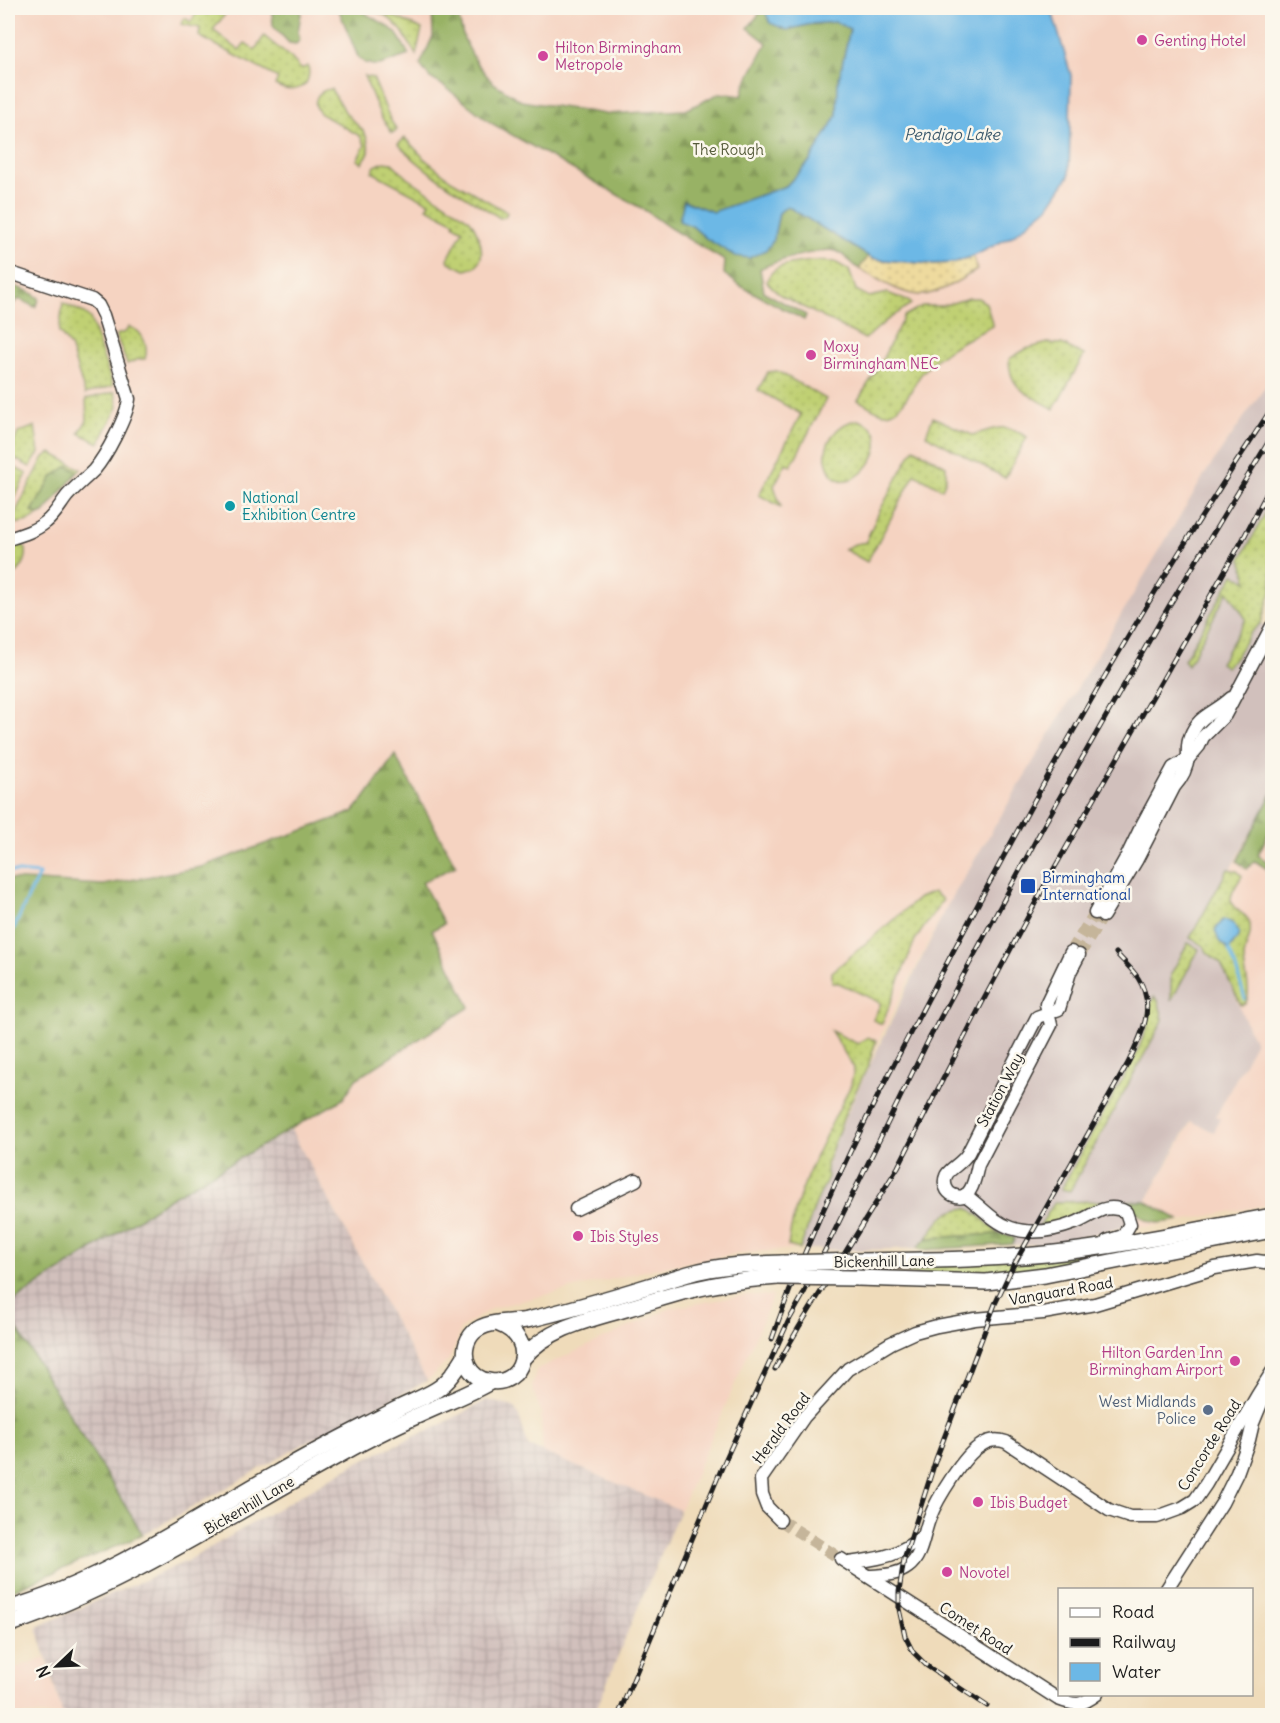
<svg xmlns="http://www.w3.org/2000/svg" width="1280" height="1723" font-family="Delius,sans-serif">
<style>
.built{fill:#f5d3c1}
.industrial{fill:url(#industrial-grid)}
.railway{fill:#d1c0bc}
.grass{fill:url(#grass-dots);stroke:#6e7648;stroke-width:1.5}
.forest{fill:url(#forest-firs);stroke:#5a6740;stroke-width:1.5}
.sand{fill:url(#sand-dots);stroke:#857b5d;stroke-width:1.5}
.water{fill:#6cb8e6;stroke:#446a81;stroke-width:1.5}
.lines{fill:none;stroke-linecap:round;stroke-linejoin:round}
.stream{stroke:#6cb8e6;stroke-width:3}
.minor-tunnel{stroke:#c5b59a;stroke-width:12;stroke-dasharray:12 6;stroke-linecap:butt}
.minor-casing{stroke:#3c3934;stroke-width:15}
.major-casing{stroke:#3c3934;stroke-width:18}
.minor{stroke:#fff;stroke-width:12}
.major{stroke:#fff;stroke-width:15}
.rail-casing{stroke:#1c1c1c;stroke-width:5}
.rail{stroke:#fbf7ec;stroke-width:3;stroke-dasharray:9;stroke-linecap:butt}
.major-bridge-casing{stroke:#3c3934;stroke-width:18;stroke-linecap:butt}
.major-bridge{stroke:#fff;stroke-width:15}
.hotel-dot{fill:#d1479c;stroke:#fbf7ec;stroke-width:2}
.culture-dot{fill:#0f9aa8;stroke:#fbf7ec;stroke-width:2}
.transit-dot{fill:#1a4fb4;stroke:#fbf7ec;stroke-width:2}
.service-dot{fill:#5c6f8a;stroke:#fbf7ec;stroke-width:2}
.labels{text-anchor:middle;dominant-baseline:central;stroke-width:5;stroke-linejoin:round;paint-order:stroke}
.hotel-label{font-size:15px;fill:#b23c85;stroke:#fbf7ec;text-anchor:start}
.park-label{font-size:15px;fill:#555b3a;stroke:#fbf7ec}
.culture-label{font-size:15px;fill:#0d838f;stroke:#fbf7ec;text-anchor:start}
.transit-label{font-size:15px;fill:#164399;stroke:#fbf7ec;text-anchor:start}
.street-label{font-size:15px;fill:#1c1c1c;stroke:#fbf7ec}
.service-label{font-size:15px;fill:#4e5e75;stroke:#fbf7ec;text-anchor:end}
.water-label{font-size:16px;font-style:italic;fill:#3c5a6d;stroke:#fbf7ec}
</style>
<defs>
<pattern id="industrial-grid" width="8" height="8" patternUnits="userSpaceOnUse" patternTransform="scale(1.5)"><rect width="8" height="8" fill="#d1c0bc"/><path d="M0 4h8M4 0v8" fill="none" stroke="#b3a4a1"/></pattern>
<pattern id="grass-dots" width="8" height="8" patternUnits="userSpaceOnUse" patternTransform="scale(1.5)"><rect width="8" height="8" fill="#c0d073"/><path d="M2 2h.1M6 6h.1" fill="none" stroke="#a4b263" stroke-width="1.8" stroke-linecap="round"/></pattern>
<pattern id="forest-firs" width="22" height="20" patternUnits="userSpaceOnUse" patternTransform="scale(1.5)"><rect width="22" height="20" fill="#98b265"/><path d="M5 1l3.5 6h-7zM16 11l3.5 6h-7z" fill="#829857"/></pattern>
<pattern id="sand-dots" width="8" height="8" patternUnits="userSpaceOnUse" patternTransform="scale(1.5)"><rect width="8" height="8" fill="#eeda9e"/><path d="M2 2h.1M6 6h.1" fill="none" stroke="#ccba88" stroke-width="1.8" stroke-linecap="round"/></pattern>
</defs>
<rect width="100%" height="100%" fill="#fbf7ec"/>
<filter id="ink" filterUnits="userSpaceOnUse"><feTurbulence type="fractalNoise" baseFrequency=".0167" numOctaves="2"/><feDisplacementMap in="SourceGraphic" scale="12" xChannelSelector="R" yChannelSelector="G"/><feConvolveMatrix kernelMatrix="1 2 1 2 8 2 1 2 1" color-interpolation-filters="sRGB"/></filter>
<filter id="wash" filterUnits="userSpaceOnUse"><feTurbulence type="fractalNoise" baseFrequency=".008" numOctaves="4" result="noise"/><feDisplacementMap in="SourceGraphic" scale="24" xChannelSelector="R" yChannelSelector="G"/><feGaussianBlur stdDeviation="1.35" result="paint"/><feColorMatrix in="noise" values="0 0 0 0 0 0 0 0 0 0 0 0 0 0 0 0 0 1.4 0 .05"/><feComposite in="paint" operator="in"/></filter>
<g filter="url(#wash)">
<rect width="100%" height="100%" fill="#efdbba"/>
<g class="built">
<path d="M 8,8 L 1272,8 L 1272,377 L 1205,474 L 947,906 L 798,1199 L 797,1249 L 741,1253 L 653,1269 L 492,1308 L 460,1329 L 457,1342 L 449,1360 L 427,1381 L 291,1130 L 343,1099 L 356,1079 L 432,930 L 444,924 L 422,881 L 456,866 L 363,800 L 353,812 L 201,867 L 103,885 L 8,879 Z"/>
<path d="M 1272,794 L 1272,1204 L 1148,1227 L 1133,1225 L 1192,1121 L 1214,1132 L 1216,1116 L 1255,1043 L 1243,1016 L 1193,936 Z"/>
<path d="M 747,1295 L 773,1296 L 680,1510 L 543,1453 L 541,1413 L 532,1386 L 537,1369 L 671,1308 Z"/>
<path d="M 45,1658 L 63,1715 L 8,1715 L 8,1670 Z"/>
</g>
<g class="industrial">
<path d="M 291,1130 L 427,1381 L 309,1441 L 143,1535 L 8,1313 L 8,1304 L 170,1198 Z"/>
<path d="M 487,1400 L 514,1407 L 519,1416 L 528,1446 L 680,1510 L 630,1626 L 594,1715 L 63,1715 L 37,1627 L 187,1561 L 358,1462 L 442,1424 Z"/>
</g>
<path class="railway" d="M 1272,377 L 1272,501 L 1241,559 L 1261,623 L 1272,630 L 1272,794 L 1193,936 L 1222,960 L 1243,1016 L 1255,1043 L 1216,1116 L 1220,1118 L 1214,1132 L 1191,1121 L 1133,1225 L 1050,1244 L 859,1250 L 800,1249 L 815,1194 L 827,1167 L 836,1139 L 854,1098 L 947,906 L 1205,474 Z"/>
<g class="grass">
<path d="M 199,8 L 219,8 L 226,13 L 213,30 L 239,50 L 245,43 L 255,50 L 264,36 L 291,58 L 301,69 L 308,66 C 313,90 292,94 275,85 L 278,78 L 199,36 L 200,28 L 181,24 L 185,18 L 191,22 Z"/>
<path d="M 369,8 L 378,8 L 382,11 L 422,29 L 416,55 L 402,31 L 388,17 Z"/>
<path d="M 364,76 L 373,78 L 391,121 L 397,130 L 392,133 L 381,117 Z"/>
<path d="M 331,89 C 336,97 341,106 346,113 C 360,131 368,127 369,153 L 362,163 L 357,160 L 365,145 L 360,136 L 321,114 C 310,103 317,90 331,89 Z"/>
<path d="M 405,138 L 426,160 L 451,180 L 507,212 L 505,217 L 500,218 C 464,195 427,175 398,144 Z"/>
<path d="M 384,162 L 392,163 L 408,178 L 470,220 C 480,235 492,266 465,270 L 449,262 L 448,259 L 463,230 L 454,225 L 455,222 L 427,208 L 430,203 L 372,172 L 375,166 Z"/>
<path d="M 813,261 L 835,262 L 849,270 L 856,290 L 869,297 L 888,293 L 910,302 L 911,304 L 886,321 L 865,339 L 780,295 L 767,282 C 770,263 797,263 813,261 Z"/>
<path d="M 969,298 L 978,298 L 986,303 L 993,326 C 968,338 941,351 923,372 C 912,384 906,410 887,413 C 878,414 866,404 858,400 L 878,368 L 904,316 L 922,306 L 942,306 Z"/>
<path d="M 63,303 L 84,313 L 90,318 L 113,386 L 85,394 L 70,346 L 59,332 Z"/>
<path d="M 129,327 C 143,330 149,347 145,359 L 139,359 L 127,364 L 116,335 L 125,332 Z"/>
<path d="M 1048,343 L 1062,344 L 1084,355 L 1054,409 C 1029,394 1009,391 1009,359 L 1026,349 Z"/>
<path d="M 777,371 L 826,399 L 791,466 L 786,463 L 774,486 L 781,507 L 759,495 L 801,414 L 758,390 L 768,372 Z"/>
<path d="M 115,392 L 118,407 L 99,443 L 79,433 L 87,420 L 86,399 Z"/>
<path d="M 933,417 L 972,435 C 1000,428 1000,422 1027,437 L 1005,478 L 926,435 Z"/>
<path d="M 858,420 C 910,435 842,514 827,464 C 821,444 838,422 858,420 Z"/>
<path d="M 35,426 L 39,453 L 30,467 L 8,455 L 8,445 L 12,447 L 18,433 Z"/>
<path d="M 914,448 L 946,466 L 946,479 L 942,489 L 915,474 L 867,562 L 844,549 L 855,544 L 867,542 L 868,536 L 879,512 Z"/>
<path d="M 51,453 L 81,469 L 78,472 L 68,466 L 32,512 L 39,515 L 29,521 L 9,525 L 44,457 Z"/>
<path d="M 8,464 L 27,474 L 8,511 Z"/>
<path d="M 1272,500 L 1272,589 L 1261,623 L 1250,633 L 1236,657 L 1226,667 L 1220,663 L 1246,619 L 1228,591 L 1188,665 L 1184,660 L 1234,574 L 1248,582 L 1241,559 Z"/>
<path d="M 17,542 L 22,544 L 26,549 C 28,562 18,573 8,580 L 11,567 L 10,561 L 8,557 L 8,545 Z"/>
<path d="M 1228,869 L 1237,871 L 1242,876 C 1238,883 1230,892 1231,901 C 1232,909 1243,912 1247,918 C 1256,932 1244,945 1244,959 C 1244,974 1253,991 1245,1004 L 1241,1005 L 1221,964 L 1207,952 L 1204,946 L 1190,938 Z"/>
<path d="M 933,892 L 943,900 L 915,940 L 882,1024 L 873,1020 L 881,1003 L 839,983 L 832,983 L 832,972 L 919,898 Z"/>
<path d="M 1188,943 L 1199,949 L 1171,1001 L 1171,974 Z"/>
<path d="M 1154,997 L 1158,1000 L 1163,1019 L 1162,1022 L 1070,1191 L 1061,1189 L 1136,1055 L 1148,1025 L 1149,1008 Z"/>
<path d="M 831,1031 L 858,1044 L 868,1037 L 876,1041 L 868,1066 L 846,1111 L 826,1165 L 828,1177 L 816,1203 L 800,1249 L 788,1246 C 795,1189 826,1136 851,1085 L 854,1068 Z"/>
<path d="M 1105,1201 L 1074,1214 L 1056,1224 L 1040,1225 L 1055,1202 Z"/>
<path d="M 967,1208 C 978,1212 989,1226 999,1234 L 927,1238 C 939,1220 945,1210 967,1208 Z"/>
<path d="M 1272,1224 L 1026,1272 L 969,1276 L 907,1274 L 910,1267 Z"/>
</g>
<g class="forest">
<path d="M 268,8 L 302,8 L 298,32 L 300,40 L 296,44 L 289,43 L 273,26 L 272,12 Z"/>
<path d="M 338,8 L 359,8 C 370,19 386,22 396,33 C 401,39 405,48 409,55 L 380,65 L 373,65 L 365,63 L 358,57 Z"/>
<path d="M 432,8 L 456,8 L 464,39 L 476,62 L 492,82 L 521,101 L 606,114 L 686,110 L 720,93 L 742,96 L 745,84 L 767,43 L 748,28 L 764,8 L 771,23 L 787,30 L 811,24 L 835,22 L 850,28 L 838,83 L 837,115 L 810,161 L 786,186 L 713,212 L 684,201 L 692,226 L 707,239 L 773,241 L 779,213 L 787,206 L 869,256 L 859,269 C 852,264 844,254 836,251 C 823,247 772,262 760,269 L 764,292 L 806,315 L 804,320 L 739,285 L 724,274 L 725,261 L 670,228 L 646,211 L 491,123 L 444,86 L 430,78 L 420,65 L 433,36 Z"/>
<path d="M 8,285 C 19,287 30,291 39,298 L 38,303 L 35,307 L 19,299 L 13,304 L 8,305 Z"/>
<path d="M 68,466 L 78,472 L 44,513 L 39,515 L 32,511 L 53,476 Z"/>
<path d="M 395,755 L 456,866 L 422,882 L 444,924 L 432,930 L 470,1007 L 356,1079 L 343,1099 L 170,1198 L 8,1305 L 8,879 L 103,885 L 201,867 L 353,812 L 363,800 Z"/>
<path d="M 1272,793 L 1272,826 L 1258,855 L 1272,865 L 1272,872 L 1255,861 L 1247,869 L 1237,861 Z"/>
<path d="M 1145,1201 L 1179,1220 C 1163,1223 1149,1227 1137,1212 L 1131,1212 L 1128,1207 L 1119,1202 Z"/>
<path d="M 999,1234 L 1006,1235 L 1014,1238 L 1013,1244 L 922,1250 L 918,1247 L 927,1238 Z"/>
<path d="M 8,1314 L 143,1535 L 8,1592 Z"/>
</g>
<path class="sand" d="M 869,256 L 873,259 L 931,264 L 953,263 L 973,256 L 977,270 C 960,279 939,295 920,295 C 902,295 876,278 859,269 Z"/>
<g class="water">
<path d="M 764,8 L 1051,8 L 1071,75 L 1069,176 L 1048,207 L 1014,235 L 976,255 L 953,263 L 931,264 L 873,259 L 787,206 L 779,213 L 773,241 L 766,250 L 749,258 L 735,256 L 707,239 L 692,226 L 679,221 L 684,201 L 713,212 L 786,186 L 810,161 L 837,115 L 838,83 L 850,29 L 835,22 L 811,24 L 787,30 L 770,23 Z"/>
<path d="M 1224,919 L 1234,924 L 1240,934 L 1229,950 L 1219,941 L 1215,930 Z"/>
</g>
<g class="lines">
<g class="stream">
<path d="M 8,871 L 39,874 L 8,941"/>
<path d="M 1229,950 L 1235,965 L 1245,999"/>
<path d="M 1269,1054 L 1272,1062"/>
</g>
</g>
</g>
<g filter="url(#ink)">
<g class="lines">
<g class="minor-tunnel">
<path d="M 1071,952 L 1095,913"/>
<path d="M 1079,955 L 1103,916"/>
<path d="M 780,1520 L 841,1559"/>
</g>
<defs>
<g id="minor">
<path d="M 8,272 L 92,300 L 98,305 L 103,315 L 129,399 C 127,417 106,456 94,470 C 85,479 75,487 67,496 C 60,505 55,515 46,522 C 35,531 21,535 8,539"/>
<path d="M 1095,913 L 1127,856 L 1142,825 L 1173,768 L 1188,759 L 1199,746 L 1203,737 L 1225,715 L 1272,626"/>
<path d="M 1103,916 L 1136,861 L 1174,787 C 1182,778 1187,769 1188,757 C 1188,750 1187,744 1190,737 C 1199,714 1214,714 1231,698"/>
<path d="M 1071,952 L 1046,1004 L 1051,1025 L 978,1165 C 975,1177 972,1203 953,1195 C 946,1192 943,1183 946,1176 C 948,1169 962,1164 968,1153 C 991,1108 1013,1063 1037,1017 L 1059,1009 L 1070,972 L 1079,955"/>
<path d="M 965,1195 C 980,1205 993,1222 1011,1228 C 1032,1235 1054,1231 1075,1223 C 1093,1216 1106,1201 1126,1212 L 1130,1224 L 1123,1236 L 1107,1241"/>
<path d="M 576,1209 L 636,1180"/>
<path d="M 780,1520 L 767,1507 L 762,1494 L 761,1479 L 804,1417 L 848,1369 L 891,1343 L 915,1332 L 937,1326 L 975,1319 L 1043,1313 L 1095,1304 L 1215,1268 L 1257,1261 L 1272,1263"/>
<path d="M 841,1559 L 1058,1699 C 1076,1706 1081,1706 1097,1694"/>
<path d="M 848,1563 C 881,1558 895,1558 923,1536"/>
<path d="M 869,1576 C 884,1575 896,1576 908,1567 C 923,1556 923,1533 930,1517 C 937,1499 964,1455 980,1446 C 988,1440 997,1439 1006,1442 L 1109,1510 L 1130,1517 L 1157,1517 L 1182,1508 L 1195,1500 L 1206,1484 L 1257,1396 L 1272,1372"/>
<path d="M 1166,1590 L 1222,1503 L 1237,1473 L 1249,1440 L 1253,1423 L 1265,1394"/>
</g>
<g id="major">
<path d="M 862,1261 C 924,1260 985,1260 1046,1254 C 1122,1246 1197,1230 1272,1216"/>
<path d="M 857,1278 L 986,1282 L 1045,1275 L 1272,1230"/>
<path d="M 499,1324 C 539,1339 523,1388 489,1381 C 480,1380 472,1374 468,1366 C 463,1354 465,1341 474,1332 C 487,1320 511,1323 527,1320 C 581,1308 635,1290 688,1274 C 719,1265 752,1264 783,1263"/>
<path d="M 523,1358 C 549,1327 591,1319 629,1308 C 650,1302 670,1295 691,1290 C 720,1283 748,1279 778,1277"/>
<path d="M 8,1609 C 104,1581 188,1523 275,1474 C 314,1451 355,1431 395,1410 C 408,1403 423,1398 436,1390 C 449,1382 457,1369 465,1356"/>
<path d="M 8,1625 C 127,1585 232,1513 343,1453 C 373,1436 405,1421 437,1407 C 455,1399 473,1392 490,1382"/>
</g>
</defs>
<use href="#minor" class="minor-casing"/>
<use href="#major" class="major-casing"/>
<use href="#minor" class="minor"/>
<use href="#major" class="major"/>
<defs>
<g id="rail">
<path d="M 772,1339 C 817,1208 882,1086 947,963 C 1046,773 1153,586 1272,408"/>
<path d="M 775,1369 L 799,1327 L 898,1167 L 983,1001 L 1047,881 L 1243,539 L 1272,483"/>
<path d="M 987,1706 L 927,1666 L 913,1652 L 905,1636 L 899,1609 L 899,1592 L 904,1559 L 936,1459 L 995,1304 L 1012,1268 L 1128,1063 C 1141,1036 1157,1007 1138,978 C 1132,969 1123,961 1116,953"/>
<path d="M 618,1716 L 723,1465 L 788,1322 L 802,1297 L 929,1039 L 1044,825 L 1169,606 L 1272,436"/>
</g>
</defs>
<use href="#rail" class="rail-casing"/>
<use href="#rail" class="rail"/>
<defs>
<g id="major-bridge">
<path d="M 783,1263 L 862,1261"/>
<path d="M 778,1277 L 857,1278"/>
</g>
</defs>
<use href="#major-bridge" class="major-bridge-casing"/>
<use href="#major-bridge" class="major-bridge"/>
</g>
</g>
<g class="hotel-dot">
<circle cx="1142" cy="40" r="6"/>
<circle cx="543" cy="56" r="6"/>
<circle cx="811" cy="355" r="6"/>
<circle cx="578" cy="1236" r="6"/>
<circle cx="1235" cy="1361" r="6"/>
<circle cx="978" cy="1502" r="6"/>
<circle cx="947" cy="1572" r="6"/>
</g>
<circle class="culture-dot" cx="230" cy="506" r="6"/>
<rect class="transit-dot" x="1020" y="878" width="16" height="16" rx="3"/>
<circle class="service-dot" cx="1208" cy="1410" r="6"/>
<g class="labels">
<g class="hotel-label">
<text x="1154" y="40">Genting Hotel</text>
<text x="555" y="47">Hilton Birmingham<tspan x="555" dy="17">Metropole</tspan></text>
<text x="823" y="346">Moxy<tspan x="823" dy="17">Birmingham NEC</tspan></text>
<text x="590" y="1236">Ibis Styles</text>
<text x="1223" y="1352" text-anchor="end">Hilton Garden Inn<tspan x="1223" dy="17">Birmingham Airport</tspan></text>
<text x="990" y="1502">Ibis Budget</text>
<text x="959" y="1572">Novotel</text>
</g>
<g class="park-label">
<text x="728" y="149">The Rough</text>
</g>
<g class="culture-label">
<text x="242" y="497">National<tspan x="242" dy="17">Exhibition Centre</tspan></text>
</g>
<g class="transit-label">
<text x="1042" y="877">Birmingham<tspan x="1042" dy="17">International</tspan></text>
</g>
<g class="street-label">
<text transform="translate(1000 1090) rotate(-62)">Station Way</text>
<text transform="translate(884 1261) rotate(-1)">Bickenhill Lane</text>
<text transform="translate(1061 1291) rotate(-10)">Vanguard Road</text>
<text transform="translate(781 1428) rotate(-53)">Herald Road</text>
<text transform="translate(1209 1445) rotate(-58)">Concorde Road</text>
<text transform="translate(249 1505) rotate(-30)">Bickenhill Lane</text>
<text transform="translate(976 1628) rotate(33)">Comet Road</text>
</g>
<g class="service-label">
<text x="1196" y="1401">West Midlands<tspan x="1196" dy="17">Police</tspan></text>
</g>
<g class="water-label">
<text x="952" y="134">Pendigo Lake</text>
</g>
</g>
<rect width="1280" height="1723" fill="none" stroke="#fbf7ec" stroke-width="30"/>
<rect x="1058" y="1588" width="195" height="108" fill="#fbf7ec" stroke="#a29f99" stroke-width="1.5"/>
<rect x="1070" y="1608" width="30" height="9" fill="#ffffff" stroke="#a29f99" stroke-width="1.5"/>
<text x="1112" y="1618" font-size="18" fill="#1c1c1c">Road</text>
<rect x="1070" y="1638" width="30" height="9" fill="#1c1c1c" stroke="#a29f99" stroke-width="1.5"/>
<text x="1112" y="1648" font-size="18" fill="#1c1c1c">Railway</text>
<rect x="1070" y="1663" width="30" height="18" fill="#6cb8e6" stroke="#a29f99" stroke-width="1.5"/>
<text x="1112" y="1678" font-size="18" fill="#1c1c1c">Water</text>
<g transform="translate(57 1666) rotate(247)" stroke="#fbf7ec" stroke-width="4.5" paint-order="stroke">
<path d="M0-4.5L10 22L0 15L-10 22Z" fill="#1c1c1c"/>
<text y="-9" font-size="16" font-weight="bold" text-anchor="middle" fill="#1c1c1c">N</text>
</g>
</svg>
